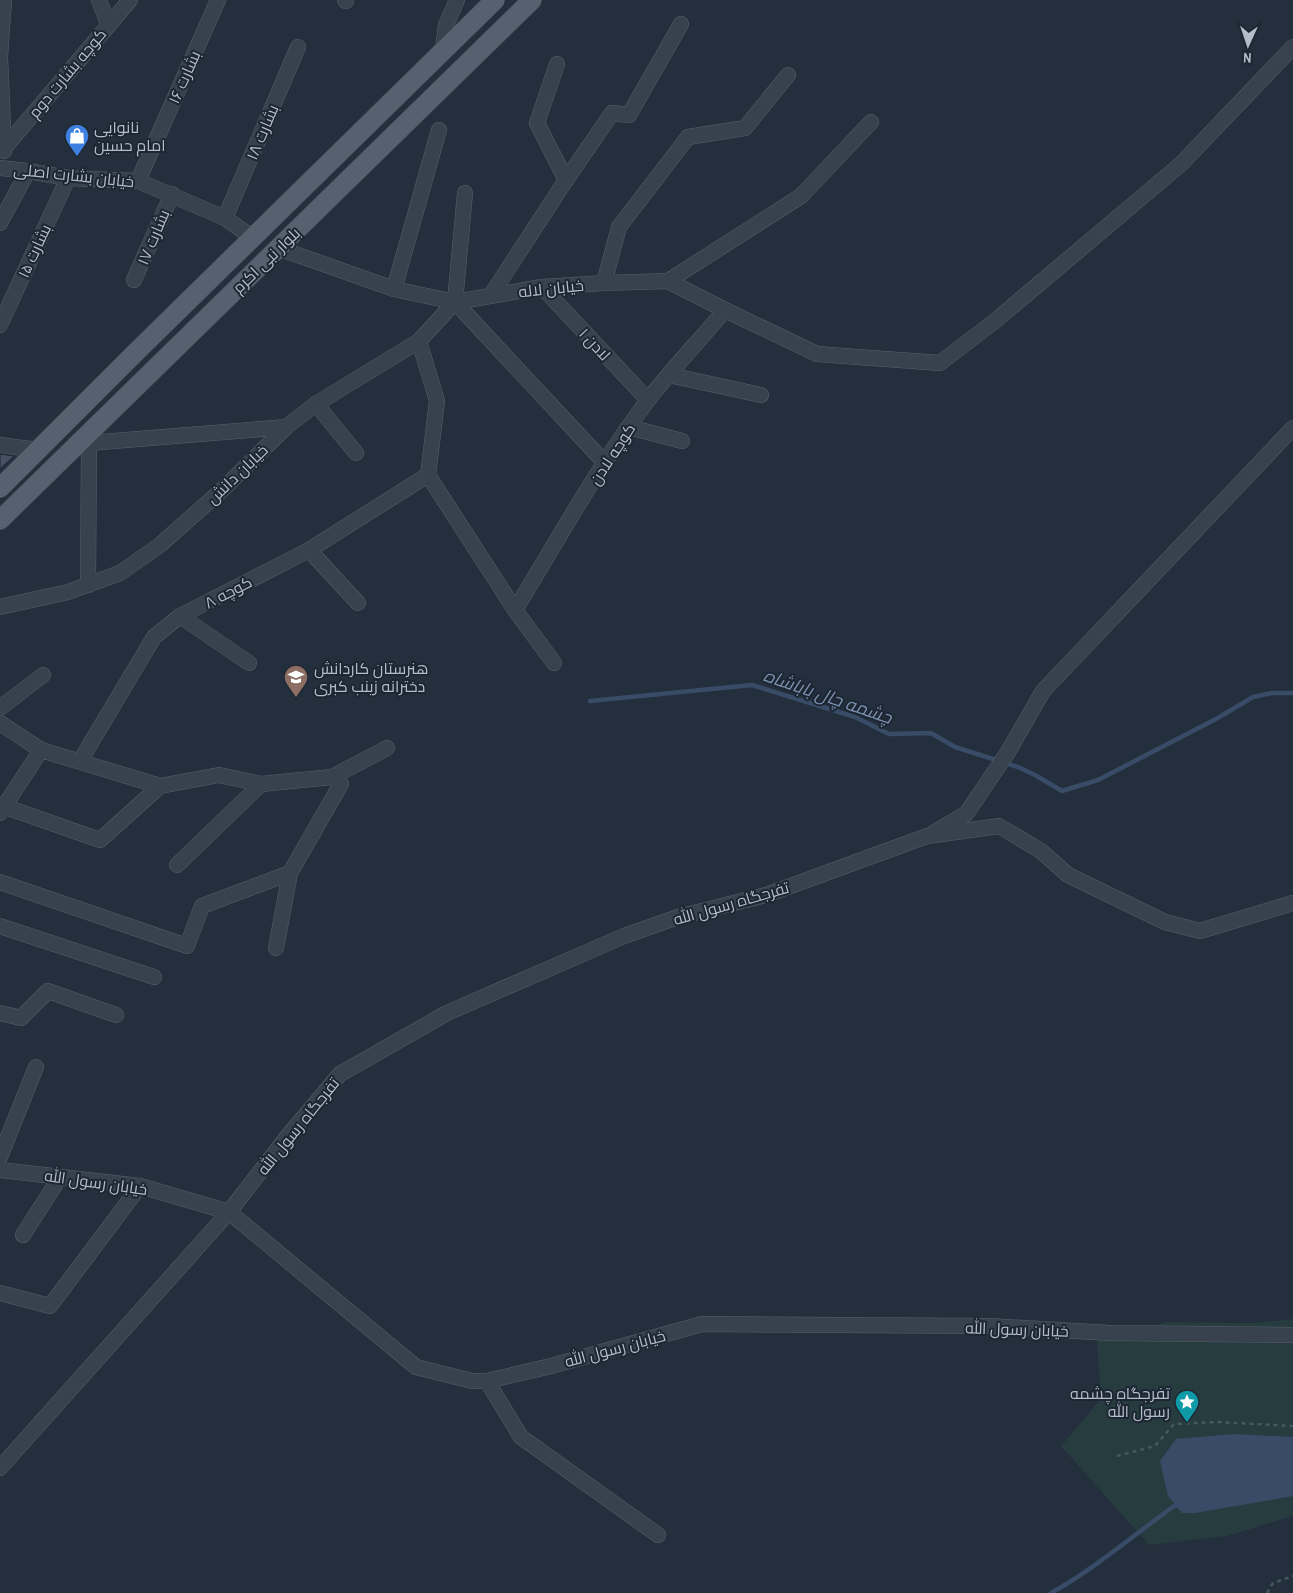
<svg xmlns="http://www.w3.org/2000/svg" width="1293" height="1593" font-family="'Archivo Narrow',Cairo,sans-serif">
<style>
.green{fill:#263c3f}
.water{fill:#394c67}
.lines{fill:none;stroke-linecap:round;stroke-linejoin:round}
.stream{stroke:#394c67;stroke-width:4.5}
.building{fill:#455162;stroke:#1f2835}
.minor-casing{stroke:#565f6c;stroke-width:16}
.major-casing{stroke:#414a57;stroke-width:20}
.path{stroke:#44595c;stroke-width:2.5;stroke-dasharray:4 4;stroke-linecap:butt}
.minor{stroke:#38414e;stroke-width:15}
.major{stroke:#56606e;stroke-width:19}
.labels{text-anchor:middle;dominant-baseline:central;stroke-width:4;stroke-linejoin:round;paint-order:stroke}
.street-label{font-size:16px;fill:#b4bcc9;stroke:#1d2633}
.poi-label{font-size:16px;fill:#b4bcc9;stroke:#1d2633;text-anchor:start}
.water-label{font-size:18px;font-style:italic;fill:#7c92b1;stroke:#1d2633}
</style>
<rect width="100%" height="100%" fill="#242f3e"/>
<path class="green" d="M 1293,1319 L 1293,1516 L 1227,1536 L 1149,1545 L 1061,1446 L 1101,1399 L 1097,1341 L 1167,1322 L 1251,1323 Z"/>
<path class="water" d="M 1234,1434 L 1293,1437 L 1293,1496 L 1195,1513 L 1182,1513 L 1168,1496 L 1160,1461 L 1176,1439 Z"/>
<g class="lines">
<g class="stream">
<path d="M 590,701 L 752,685 L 855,717 L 889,734 L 931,733 L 955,747 L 1018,767 L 1035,775 L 1062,791 L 1098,780 L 1216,719 L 1253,697 L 1272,693 L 1293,693"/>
<path d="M 1051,1593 C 1094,1569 1134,1535 1174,1506 L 1180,1504"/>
</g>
</g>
<path class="building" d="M 0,454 L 14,456 L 0,469 Z"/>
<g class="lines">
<defs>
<g id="minor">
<path d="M 99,0 L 108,24"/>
<path d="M 345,0 L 346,1"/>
<path d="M 443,50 L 446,25 L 457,0"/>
<path d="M 557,64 L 537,123 L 566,180"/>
<path d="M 5,147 L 130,0"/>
<path d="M 4,151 L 0,57 L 4,0"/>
<path d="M 0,168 L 28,171 L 68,178 L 138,181 L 225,218 L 253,238"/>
<path d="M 138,181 L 218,0"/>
<path d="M 465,193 L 455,302 L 605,463"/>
<path d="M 225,218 L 298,47"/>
<path d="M 0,223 L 28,171"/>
<path d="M 278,248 L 394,289 L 455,302 L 542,287 L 604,283 L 668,281 L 725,310 L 817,354 L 940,363 L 995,321 L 1181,164 L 1293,47"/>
<path d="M 134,280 L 172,194"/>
<path d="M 668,281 L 801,196 L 871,122"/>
<path d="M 604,283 L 619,227 L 688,137 L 745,128 L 788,75"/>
<path d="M 542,287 L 648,400"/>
<path d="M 394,289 L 439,130"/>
<path d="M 491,295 L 566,180 L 612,113 L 629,115 L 681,24"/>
<path d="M 0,325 L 68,178"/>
<path d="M 419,341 L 437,401 L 428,475 L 515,610 L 554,663"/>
<path d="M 669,375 L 761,395"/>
<path d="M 316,404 L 356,453"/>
<path d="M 629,427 L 682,441"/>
<path d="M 80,441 L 89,443 L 286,427"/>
<path d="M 0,445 L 38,450"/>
<path d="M 309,550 L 358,603"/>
<path d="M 88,585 L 89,443"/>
<path d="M 0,607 L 68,592 L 120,573 L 160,545 L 223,489 L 286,427 L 316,404 L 419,341 L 455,302"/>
<path d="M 515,610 C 558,540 598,466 648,400 C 672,369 700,340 725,310"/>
<path d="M 180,616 L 249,663"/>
<path d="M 0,708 L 43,675"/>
<path d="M 0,723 L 41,750"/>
<path d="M 80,761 L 154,637 L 180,616 L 309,550 L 428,475"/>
<path d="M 332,777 L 387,748"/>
<path d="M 0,805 L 100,840 L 160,786"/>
<path d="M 0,813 L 41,750 L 160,786 L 219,775 L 261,784 L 332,777 L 341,784 L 290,873 L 276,948"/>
<path d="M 935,832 L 966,814 L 1008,752 L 1043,691 L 1293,428"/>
<path d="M 177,865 L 261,784"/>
<path d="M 0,882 L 187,946 L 202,906 L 290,873"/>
<path d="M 0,926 L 154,977"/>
<path d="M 0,1013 L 21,1018 L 48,991 L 116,1015"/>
<path d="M 0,1157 L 36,1067"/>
<path d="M 0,1170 L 140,1186 L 229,1212 L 416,1367 L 472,1381 L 487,1381 L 551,1366 L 702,1324 L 989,1326 L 1110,1333 L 1293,1335"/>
<path d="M 23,1235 L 60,1177"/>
<path d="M 0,1293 L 50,1306 L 140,1186"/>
<path d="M 487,1381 L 521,1437 L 658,1535"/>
<path d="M 0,1468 L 229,1212 L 287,1137 L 340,1074 L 447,1013 L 624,936 L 678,917 L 766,895 L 927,836 L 999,826 L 1041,851 L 1068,875 L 1165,922 L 1200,931 L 1293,903"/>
</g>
<g id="major">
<path d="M 0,488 L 134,354 L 495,0"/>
<path d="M 0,520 L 532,0"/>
</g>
</defs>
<use href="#minor" class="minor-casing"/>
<use href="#major" class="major-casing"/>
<g class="path">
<path d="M 1117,1456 L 1155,1446 L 1174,1424 L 1217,1422 L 1293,1426"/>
<path d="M 1267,1593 L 1273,1583 L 1293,1576"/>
</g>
<use href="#minor" class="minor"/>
<use href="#major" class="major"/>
</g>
<defs>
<symbol id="shop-pin" viewBox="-11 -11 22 30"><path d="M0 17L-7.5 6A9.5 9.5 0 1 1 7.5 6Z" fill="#3f7fe0" stroke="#1d2633"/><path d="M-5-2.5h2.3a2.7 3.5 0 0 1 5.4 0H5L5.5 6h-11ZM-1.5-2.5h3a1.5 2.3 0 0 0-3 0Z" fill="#fff"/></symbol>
<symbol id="school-pin" viewBox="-11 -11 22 30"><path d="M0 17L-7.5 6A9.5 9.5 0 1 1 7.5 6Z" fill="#8d6e63" stroke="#1d2633"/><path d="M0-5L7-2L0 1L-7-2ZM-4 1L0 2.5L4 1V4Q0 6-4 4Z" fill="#fff"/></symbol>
<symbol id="sight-pin" viewBox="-11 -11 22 30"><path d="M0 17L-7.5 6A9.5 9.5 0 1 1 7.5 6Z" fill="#0f9aa8" stroke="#1d2633"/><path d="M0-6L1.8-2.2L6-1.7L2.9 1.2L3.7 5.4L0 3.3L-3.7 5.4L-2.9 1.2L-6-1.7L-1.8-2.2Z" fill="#fff"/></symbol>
</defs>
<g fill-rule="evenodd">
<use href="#shop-pin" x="63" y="122" width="28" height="38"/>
<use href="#school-pin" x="282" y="663" width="28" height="38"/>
<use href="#sight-pin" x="1173" y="1388" width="28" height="38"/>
</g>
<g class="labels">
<g class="street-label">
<text transform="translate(67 73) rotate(-50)">کوچه بشارت دوم</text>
<text transform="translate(184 77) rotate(-66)">بشارت ۱۶</text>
<text transform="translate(262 132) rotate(-67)">بشارت ۱۸</text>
<text transform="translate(74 175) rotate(6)">خیابان بشارت اصلی</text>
<text transform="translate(153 237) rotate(-67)">بشارت ۱۷</text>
<text transform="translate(34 251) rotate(-65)">بشارت ۱۵</text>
<text transform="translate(266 260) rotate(-44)">بلوار نبی اکرم</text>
<text transform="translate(551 288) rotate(-6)">خیابان لاله</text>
<text transform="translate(595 344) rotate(47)">لادن ۱</text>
<text transform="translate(612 454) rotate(-57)">کوچه لادن</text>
<text transform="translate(237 474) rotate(-44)">خیابان دانش</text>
<text transform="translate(228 592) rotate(-27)">کوچه ۸</text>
<text transform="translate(731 903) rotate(-16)">تفرجگاه رسول الله</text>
<text transform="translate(298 1126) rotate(-51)">تفرجگاه رسول الله</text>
<text transform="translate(96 1182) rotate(8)">خیابان رسول الله</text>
<text transform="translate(1017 1329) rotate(2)">خیابان رسول الله</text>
<text transform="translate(615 1348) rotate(-15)">خیابان رسول الله</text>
</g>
<g class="poi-label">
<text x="94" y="127">نانوایی<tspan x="94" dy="18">امام حسین</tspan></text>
<text x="314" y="668">هنرستان کاردانش<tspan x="314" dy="18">دخترانه زینب کبری</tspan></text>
<text x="1170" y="1393" text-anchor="end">تفرجگاه چشمه<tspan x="1170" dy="18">رسول الله</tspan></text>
</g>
<g class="water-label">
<text transform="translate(828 696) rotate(19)">چشمه چال باباشاه</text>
</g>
</g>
<g transform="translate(1248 45) rotate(183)" stroke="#1d2633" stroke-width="4" paint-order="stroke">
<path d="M0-4L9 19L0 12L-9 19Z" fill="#b4bcc9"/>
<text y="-8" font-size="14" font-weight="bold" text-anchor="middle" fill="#b4bcc9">N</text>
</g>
</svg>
